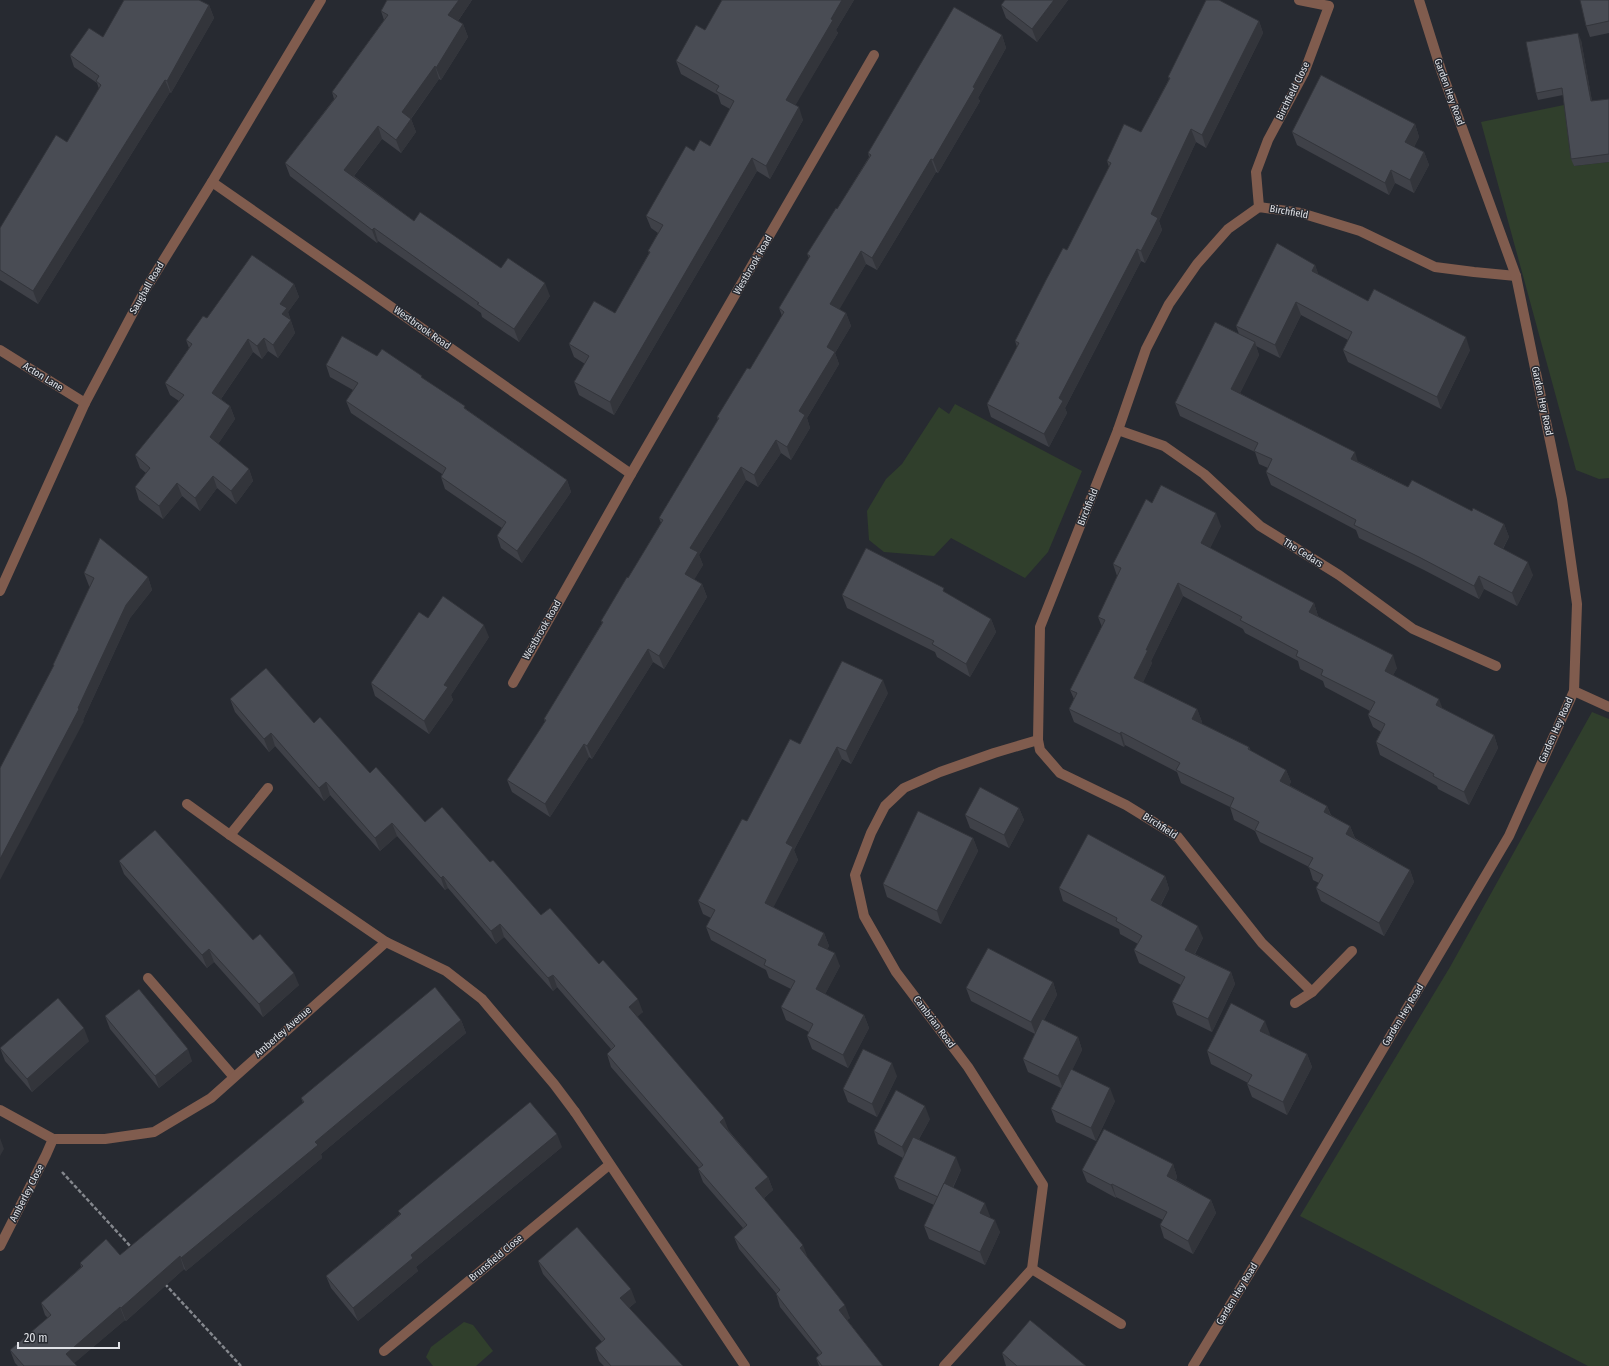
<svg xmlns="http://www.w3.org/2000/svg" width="1609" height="1366" font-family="'Fira Sans Condensed',sans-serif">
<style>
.green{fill:#303f2c}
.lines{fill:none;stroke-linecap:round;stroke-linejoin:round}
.path{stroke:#84878d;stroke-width:2.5;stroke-dasharray:4 2;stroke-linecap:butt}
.service{stroke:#805c4e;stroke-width:10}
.minor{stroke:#805c4e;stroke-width:10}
.tertiary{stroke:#805c4e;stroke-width:10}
.wall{fill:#3f4148}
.shaded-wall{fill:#33353b}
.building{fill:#494c54;stroke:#33353b}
.labels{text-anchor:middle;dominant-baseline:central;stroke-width:3;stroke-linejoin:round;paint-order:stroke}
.street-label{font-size:10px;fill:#e0e2e7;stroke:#272a31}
</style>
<rect width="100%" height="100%" fill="#272a31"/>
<g class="green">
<path d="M 1564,105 L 1567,112 L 1574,166 L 1609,162 L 1609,478 L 1599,479 L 1576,470 L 1481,122 Z"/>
<path d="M 955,404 L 1082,471 L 1048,552 L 1025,578 L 951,538 L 934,556 L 884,552 L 869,540 L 867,511 L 886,479 L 902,464 L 939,407 L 949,414 Z"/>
<path d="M 1592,712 L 1609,719 L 1609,1366 L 1588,1366 L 1300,1216 L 1450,967 Z"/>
<path d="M 464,1322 L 473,1325 L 493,1351 L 476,1366 L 433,1366 L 426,1357 L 431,1347 Z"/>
</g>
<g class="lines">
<g class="path">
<path d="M 62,1172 L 132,1248"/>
<path d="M 165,1284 L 241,1366"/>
</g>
<g class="service">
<path d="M 1574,691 L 1609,707"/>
<path d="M 386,942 L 446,971 L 482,999 L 554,1084 L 575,1112"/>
<path d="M 148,978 L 233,1076"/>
</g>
<g class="minor">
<path d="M 212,182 L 631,474"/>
<path d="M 1259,207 L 1256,172 L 1268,140 L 1304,73 L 1329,6 L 1299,0"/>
<path d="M 0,350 L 85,403"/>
<path d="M 1118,430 L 1164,446 L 1204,474 L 1260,526 L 1339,575 L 1413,629 L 1496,666"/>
<path d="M 513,683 L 631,474 L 874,55"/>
<path d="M 230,835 L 268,788"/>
<path d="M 1312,992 L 1262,943 L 1178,837 L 1126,805 L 1060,773 L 1040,750 L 1038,740 L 1040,627 L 1118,430 L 1146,349 L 1169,304 L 1197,264 L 1228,229 L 1259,207 L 1301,213 L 1360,231 L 1435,267 L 1474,272 L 1516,276"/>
<path d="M 1295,1003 L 1312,992 L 1352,951"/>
<path d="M 0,1110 L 53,1139 L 105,1139 L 154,1132 L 211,1098 L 386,942 L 230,835 L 187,804"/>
<path d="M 575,1112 L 745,1366"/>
<path d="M 0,1246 L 46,1155 L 53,1139"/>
<path d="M 1032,1269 L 1121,1324"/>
<path d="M 384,1351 L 609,1165"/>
<path d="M 944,1366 L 1032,1269 L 1043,1185 L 968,1067 L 896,972 L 864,916 L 855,875 L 871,833 L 885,806 L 904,788 L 940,772 L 994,753 L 1038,740"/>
</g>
<g class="tertiary">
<path d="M 0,591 L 85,403 L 145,290 L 212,182 L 321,0"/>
<path d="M 1193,1366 L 1268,1243 L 1509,836 L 1574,691 L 1577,604 L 1562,499 L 1516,276 L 1441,70 L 1419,0"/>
</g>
</g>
<g class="wall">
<path d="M 387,0 L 472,0 L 458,21 L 463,24 L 468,37 L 441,80 L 439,79 L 411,119 L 416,132 L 401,153 L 382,139 L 354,176 L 414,221 L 550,296 L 519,342 L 482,317 L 481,313 L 378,241 L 377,243 L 290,176 L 285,163 L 334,99 L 332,92 L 384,20 L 381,11 Z"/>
<path d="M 722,0 L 854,0 L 836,30 L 838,33 L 795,105 L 803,120 L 770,179 L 757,171 L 614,415 L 579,395 L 574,382 L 585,364 L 574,357 L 569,344 L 615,313 L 649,253 L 648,251 L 658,233 L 651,228 L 646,216 L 694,151 L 710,146 L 730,109 L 721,104 L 718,95 L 681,74 L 676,61 L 705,30 Z"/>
<path d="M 1068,0 L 1037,42 L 1006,18 L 1001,5 Z"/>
<path d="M 1609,0 L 1609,33 L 1590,37 L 1586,26 Z"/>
<path d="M 209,5 L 214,18 L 171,93 L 170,92 L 38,304 L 0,280 L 0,228 L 67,142 L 99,89 L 97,83 L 74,67 L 70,55 L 103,37 Z"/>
<path d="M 1259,21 L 1263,33 L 1206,148 L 1196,142 L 1159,221 L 1162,230 L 1145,263 L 1141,261 L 1065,408 L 1067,413 L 1049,447 L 991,417 L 987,404 L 1017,347 L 1015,341 L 1067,250 L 1109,167 L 1107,161 L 1141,132 L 1169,79 L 1168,77 Z"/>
<path d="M 1002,35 L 1006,48 L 978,98 L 980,101 L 938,173 L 936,172 L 877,270 L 866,264 L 839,309 L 846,313 L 851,326 L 835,353 L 839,364 L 807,418 L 810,428 L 791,460 L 781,453 L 758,487 L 746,480 L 699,555 L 703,565 L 694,579 L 702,584 L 707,597 L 664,669 L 653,662 L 592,759 L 589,757 L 550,817 L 512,792 L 507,780 L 545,722 L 544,719 L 602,623 L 601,621 L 628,578 L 661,523 L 659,518 L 718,420 L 717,417 L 750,369 L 782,316 L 779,308 L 809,258 L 807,254 L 837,209 L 869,157 L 868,153 Z"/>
<path d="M 1581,40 L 1592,101 L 1609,99 L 1609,162 L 1574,166 L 1571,159 L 1563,95 L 1538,100 L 1536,93 Z"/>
<path d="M 1415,124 L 1419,137 L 1414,147 L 1424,152 L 1429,165 L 1414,193 L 1395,183 L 1389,195 L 1297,145 L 1292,132 Z"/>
<path d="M 1315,265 L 1318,274 L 1368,301 L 1470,350 L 1441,409 L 1348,362 L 1343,350 L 1348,340 L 1301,315 L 1280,358 L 1256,346 L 1259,355 L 1240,393 L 1359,462 L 1408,487 L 1472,511 L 1504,524 L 1509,537 L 1503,549 L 1533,575 L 1517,606 L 1484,589 L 1479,599 L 1424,570 L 1359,538 L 1356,530 L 1271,485 L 1266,472 L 1268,468 L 1259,464 L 1255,452 L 1180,416 L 1175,403 L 1239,334 L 1236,326 Z"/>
<path d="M 294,284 L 299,297 L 288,312 L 295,333 L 278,358 L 268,351 L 262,359 L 253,352 L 221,399 L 230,406 L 235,419 L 218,444 L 249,469 L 253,481 L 236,504 L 217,488 L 200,511 L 182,496 L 163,519 L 139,500 L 135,487 L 146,473 L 140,468 L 135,455 L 179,401 L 170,395 L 165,383 L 189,348 L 186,340 L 207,318 Z"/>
<path d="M 377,356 L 422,376 L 422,378 L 567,480 L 571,492 L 522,563 L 501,548 L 497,536 L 502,528 L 445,489 L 441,477 L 442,474 L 351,413 L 346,401 L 353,390 L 330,377 L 326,365 Z"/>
<path d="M 1152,503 L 1221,526 L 1210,548 L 1314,603 L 1318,616 L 1397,668 L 1393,675 L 1442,708 L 1494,735 L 1498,748 L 1469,805 L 1438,789 L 1437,786 L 1380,755 L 1376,742 L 1381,732 L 1373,727 L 1368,715 L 1370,711 L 1325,687 L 1323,681 L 1300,669 L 1298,661 L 1245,633 L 1243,629 L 1183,596 L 1151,661 L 1152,663 L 1143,682 L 1197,709 L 1202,722 L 1201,723 L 1249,747 L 1251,751 L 1286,770 L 1291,782 L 1289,785 L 1327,806 L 1331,815 L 1350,826 L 1355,838 L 1410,870 L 1414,882 L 1384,936 L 1321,901 L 1316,888 L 1319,883 L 1313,880 L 1309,867 L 1260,842 L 1255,831 L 1234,820 L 1230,807 L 1181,783 L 1177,772 L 1125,745 L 1124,747 L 1074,722 L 1069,709 L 1074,699 L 1070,690 L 1102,627 L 1098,617 L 1117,576 L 1113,564 Z"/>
<path d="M 84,573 L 148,577 L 152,590 L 130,618 L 83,720 L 84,721 L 53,665 L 90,587 L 89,586 Z"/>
<path d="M 946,593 L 991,619 L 996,632 L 970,677 L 937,657 L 935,652 L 847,608 L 842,595 Z"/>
<path d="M 428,618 L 489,637 L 451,695 L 453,700 L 429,734 L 375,696 L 371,683 Z"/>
<path d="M 888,693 L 851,764 L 842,759 L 794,850 L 798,860 L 773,907 L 824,933 L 829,946 L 827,949 L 840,966 L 825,994 L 864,1015 L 869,1028 L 848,1068 L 812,1049 L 807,1036 L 809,1032 L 786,1020 L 781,1007 L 791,989 L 769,978 L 766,970 L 711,940 L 706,927 L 711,918 L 703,914 L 698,901 L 747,821 L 800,744 Z"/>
<path d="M 230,699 L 314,723 L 425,822 L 490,862 L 541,915 L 599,964 L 643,1012 L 637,1016 L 729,1131 L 768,1177 L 773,1190 L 764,1198 L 808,1258 L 850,1318 L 847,1320 L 883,1366 L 819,1366 L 816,1358 L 819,1355 L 780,1307 L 776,1293 L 739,1249 L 734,1237 L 743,1228 L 703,1182 L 698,1169 L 699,1168 L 611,1067 L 607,1054 L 611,1049 L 557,987 L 553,991 L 504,937 L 496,944 L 448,888 L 445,890 L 397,836 L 380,851 L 330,795 L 324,801 L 275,746 L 269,752 L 235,712 Z"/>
<path d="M 1019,808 L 1024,820 L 1009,848 L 970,828 L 965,815 Z"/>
<path d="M 973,838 L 978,851 L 941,924 L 887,897 L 883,884 Z"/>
<path d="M 119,861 L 253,940 L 299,985 L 263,1017 L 214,962 L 207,968 L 124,874 Z"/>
<path d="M 1165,876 L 1169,889 L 1161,905 L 1203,938 L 1195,954 L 1231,972 L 1235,984 L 1212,1032 L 1177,1015 L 1172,1002 L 1181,985 L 1139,963 L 1134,950 L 1138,944 L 1120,934 L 1119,929 L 1063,901 L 1059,888 Z"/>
<path d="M 1053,982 L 1057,995 L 1044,1020 L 1078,1037 L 1082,1050 L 1072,1070 L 1115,1101 L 1096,1141 L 1056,1122 L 1051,1109 L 1061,1088 L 1028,1072 L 1023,1059 L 1035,1034 L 971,1001 L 966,988 Z"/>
<path d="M 105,1016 L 192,1061 L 159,1088 L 110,1029 Z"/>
<path d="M 461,1020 L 466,1033 L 321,1154 L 322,1158 L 186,1271 L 184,1269 L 126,1321 L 125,1320 L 74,1363 L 77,1366 L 18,1366 L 15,1363 L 10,1350 L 48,1318 L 45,1315 L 41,1303 L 81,1267 L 80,1263 L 120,1255 L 303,1103 L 301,1098 Z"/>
<path d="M 1270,1034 L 1269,1035 L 1307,1054 L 1312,1067 L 1287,1115 L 1252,1097 L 1247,1084 L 1248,1083 L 1211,1064 L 1207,1051 Z"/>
<path d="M 89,1041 L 32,1092 L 5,1061 L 0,1048 Z"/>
<path d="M 897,1076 L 877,1117 L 848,1102 L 843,1089 Z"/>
<path d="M 930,1119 L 919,1139 L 961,1170 L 953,1188 L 990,1216 L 989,1217 L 1000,1232 L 985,1265 L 929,1239 L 924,1226 L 934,1205 L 899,1189 L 894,1177 L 903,1158 L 878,1144 L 874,1131 Z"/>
<path d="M 562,1147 L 416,1267 L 418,1271 L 358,1321 L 331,1288 L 326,1276 L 400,1214 L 398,1211 Z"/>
<path d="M 1173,1164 L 1177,1177 L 1176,1180 L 1211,1200 L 1216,1213 L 1193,1254 L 1164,1238 L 1160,1225 L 1163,1220 L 1116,1197 L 1116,1198 L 1087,1182 L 1082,1170 Z"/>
<path d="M 538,1261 L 636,1302 L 629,1308 L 683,1366 L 604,1366 L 599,1361 L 595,1348 L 602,1342 L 543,1274 Z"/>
<path d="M 1002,1353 L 1086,1366 L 1006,1366 Z"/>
</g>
<g class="shaded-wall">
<path d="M 459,0 L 472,0 L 453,28 L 448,15 Z"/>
<path d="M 842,0 L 854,0 L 836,30 L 838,33 L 791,113 L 786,100 L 831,19 Z"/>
<path d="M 1054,0 L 1068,0 L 1037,42 L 1032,29 Z"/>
<path d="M 209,5 L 214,18 L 171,93 L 167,81 Z"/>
<path d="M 1259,21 L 1263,33 L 1206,148 L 1202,135 Z"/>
<path d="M 463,24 L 468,37 L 441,80 L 436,68 Z"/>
<path d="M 1578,33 L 1581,40 L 1593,108 L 1591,101 Z"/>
<path d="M 1002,35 L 1006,48 L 978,98 L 980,101 L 938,173 L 933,160 Z"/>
<path d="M 435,66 L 439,79 L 407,124 L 402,112 Z"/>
<path d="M 165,80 L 170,92 L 38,304 L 33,291 Z"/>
<path d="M 799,107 L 803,120 L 770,179 L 766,166 Z"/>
<path d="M 411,119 L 416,132 L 401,153 L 396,140 Z"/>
<path d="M 1415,124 L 1419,137 L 1410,155 L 1405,142 Z"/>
<path d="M 378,126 L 382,139 L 349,182 L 344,170 Z"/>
<path d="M 1191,129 L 1196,142 L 1159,221 L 1162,230 L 1145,263 L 1141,251 L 1151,214 Z"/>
<path d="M 1424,152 L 1429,165 L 1414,193 L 1410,180 Z"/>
<path d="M 752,158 L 757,171 L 614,415 L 610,402 Z"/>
<path d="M 931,159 L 936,172 L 877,270 L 872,258 Z"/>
<path d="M 1391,170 L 1395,183 L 1389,195 L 1385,183 Z"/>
<path d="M 374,228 L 378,241 L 377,243 L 372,230 Z"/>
<path d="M 1137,249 L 1141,261 L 1065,408 L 1067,413 L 1049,447 L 1044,434 L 1059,398 Z"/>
<path d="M 861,251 L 866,264 L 835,317 L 830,304 Z"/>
<path d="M 1315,265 L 1320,278 L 1312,271 Z"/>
<path d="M 545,283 L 550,296 L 519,342 L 514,329 Z"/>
<path d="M 294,284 L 299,297 L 288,312 L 295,333 L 278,358 L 273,345 L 282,314 L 280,304 Z"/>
<path d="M 1296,302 L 1301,315 L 1280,358 L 1275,345 Z"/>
<path d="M 846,313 L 851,326 L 835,353 L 839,364 L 807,418 L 810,428 L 791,460 L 787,447 L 799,411 L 827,347 Z"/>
<path d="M 1466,337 L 1470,350 L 1441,409 L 1437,397 Z"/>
<path d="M 264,338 L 268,351 L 262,359 L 257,346 Z"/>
<path d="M 248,339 L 253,352 L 216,406 L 212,393 Z"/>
<path d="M 1255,342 L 1259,355 L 1236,401 L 1231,389 Z"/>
<path d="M 230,406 L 235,419 L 214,450 L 210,437 Z"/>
<path d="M 776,440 L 781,453 L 758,487 L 754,475 Z"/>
<path d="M 1355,452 L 1359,465 L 1351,459 Z"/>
<path d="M 741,467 L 746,480 L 699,555 L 703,565 L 690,587 L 685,574 L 690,548 Z"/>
<path d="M 249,469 L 253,481 L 236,504 L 231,491 Z"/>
<path d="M 213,476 L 217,488 L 200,511 L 195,498 Z"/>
<path d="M 567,480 L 571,492 L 522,563 L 517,551 Z"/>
<path d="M 177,483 L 182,496 L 163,519 L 159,506 Z"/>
<path d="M 1216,513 L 1221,526 L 1206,556 L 1201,543 Z"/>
<path d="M 1504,524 L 1509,537 L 1498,557 L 1494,544 Z"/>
<path d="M 1528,562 L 1533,575 L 1517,606 L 1512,593 Z"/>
<path d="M 1479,576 L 1484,589 L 1479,599 L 1474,586 Z"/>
<path d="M 148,577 L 152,590 L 130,618 L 83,720 L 84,721 L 0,880 L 0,859 L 78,708 L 126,605 Z"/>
<path d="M 1178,583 L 1183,596 L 1151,661 L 1152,663 L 1139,691 L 1134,678 L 1146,650 Z"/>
<path d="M 702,584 L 707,597 L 664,669 L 659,656 Z"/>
<path d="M 1314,603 L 1318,616 L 1314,625 L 1309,612 Z"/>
<path d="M 991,619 L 996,632 L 970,677 L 966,664 Z"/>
<path d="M 484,625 L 489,637 L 451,695 L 453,700 L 429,734 L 424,721 L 444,685 Z"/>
<path d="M 648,649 L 653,662 L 592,759 L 587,746 Z"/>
<path d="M 1393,655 L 1397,668 L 1389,683 L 1385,671 Z"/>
<path d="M 883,680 L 888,693 L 851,764 L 846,751 Z"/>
<path d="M 1439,699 L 1444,712 L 1436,705 Z"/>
<path d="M 1197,709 L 1202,722 L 1197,732 L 1192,719 Z"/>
<path d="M 1121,732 L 1125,745 L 1124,747 L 1120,734 Z"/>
<path d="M 271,733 L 275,746 L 269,752 L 264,739 Z"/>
<path d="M 1494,735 L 1498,748 L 1469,805 L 1464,792 Z"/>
<path d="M 584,744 L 589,757 L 550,817 L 545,804 Z"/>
<path d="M 837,747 L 842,759 L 794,850 L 798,860 L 769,916 L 765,903 L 786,843 Z"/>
<path d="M 1286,770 L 1291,782 L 1285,794 L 1280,781 Z"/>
<path d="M 326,782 L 330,795 L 324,801 L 319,788 Z"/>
<path d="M 1327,806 L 1332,819 L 1324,812 Z"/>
<path d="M 1019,808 L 1024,820 L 1009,848 L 1004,835 Z"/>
<path d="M 392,823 L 397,836 L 380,851 L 375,838 Z"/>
<path d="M 1350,826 L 1355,839 L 1346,834 Z"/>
<path d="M 973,838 L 978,851 L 941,924 L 937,911 Z"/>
<path d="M 1410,870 L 1414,882 L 1384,936 L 1379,923 Z"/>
<path d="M 443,876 L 448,888 L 445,890 L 441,878 Z"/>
<path d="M 1165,876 L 1169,889 L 1156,913 L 1151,900 Z"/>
<path d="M 500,924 L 504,937 L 496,944 L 491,931 Z"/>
<path d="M 1198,926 L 1203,938 L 1190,962 L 1185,950 Z"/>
<path d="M 824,933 L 829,946 L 823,958 L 818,945 Z"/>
<path d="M 209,949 L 214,962 L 207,968 L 202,955 Z"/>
<path d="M 835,953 L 840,966 L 821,1002 L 816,989 Z"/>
<path d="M 1231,972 L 1235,984 L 1212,1032 L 1208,1019 Z"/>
<path d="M 294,973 L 299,985 L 263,1017 L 259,1004 Z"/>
<path d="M 553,975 L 557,987 L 553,991 L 548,978 Z"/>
<path d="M 1053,982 L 1057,995 L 1036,1035 L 1031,1022 Z"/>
<path d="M 638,999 L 643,1012 L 634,1020 L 629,1007 Z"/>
<path d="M 864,1015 L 869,1028 L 848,1068 L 843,1055 Z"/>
<path d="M 461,1020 L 466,1033 L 321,1154 L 322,1158 L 186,1271 L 181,1258 L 315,1142 Z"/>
<path d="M 1265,1021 L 1270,1034 L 1265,1044 L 1260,1031 Z"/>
<path d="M 84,1028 L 89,1041 L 32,1092 L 27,1079 Z"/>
<path d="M 1078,1037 L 1082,1050 L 1063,1089 L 1058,1076 Z"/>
<path d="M 188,1049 L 192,1061 L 159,1088 L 155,1076 Z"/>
<path d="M 1307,1054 L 1312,1067 L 1287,1115 L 1283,1102 Z"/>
<path d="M 892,1063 L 897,1076 L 877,1117 L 872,1104 Z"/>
<path d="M 1110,1088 L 1115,1101 L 1096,1141 L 1091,1128 Z"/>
<path d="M 925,1106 L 930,1119 L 907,1160 L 902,1147 Z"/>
<path d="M 724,1118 L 729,1131 L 725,1134 L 720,1122 Z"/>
<path d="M 557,1134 L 562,1147 L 416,1267 L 418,1271 L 358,1321 L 353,1308 L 411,1255 Z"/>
<path d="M 0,1138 L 4,1149 L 0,1156 Z"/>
<path d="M 956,1157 L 961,1170 L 942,1209 L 938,1197 Z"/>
<path d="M 1173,1164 L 1177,1177 L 1171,1188 L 1167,1176 Z"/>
<path d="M 768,1177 L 773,1190 L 760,1201 L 755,1188 Z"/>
<path d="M 1112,1184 L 1116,1197 L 1116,1198 L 1111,1185 Z"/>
<path d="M 1211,1200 L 1216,1213 L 1193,1254 L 1188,1241 Z"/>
<path d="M 985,1203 L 990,1216 L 985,1226 L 980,1213 Z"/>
<path d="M 995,1220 L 1000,1232 L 985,1265 L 980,1252 Z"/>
<path d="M 803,1245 L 808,1258 L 800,1248 Z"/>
<path d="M 180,1256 L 184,1269 L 126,1321 L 121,1308 Z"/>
<path d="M 631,1289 L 636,1302 L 625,1311 L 620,1298 Z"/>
<path d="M 845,1305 L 850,1318 L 844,1323 L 839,1310 Z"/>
<path d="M 120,1307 L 125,1320 L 71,1366 L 66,1354 Z"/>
</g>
<g class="building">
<path d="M 124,0 L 199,0 L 209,5 L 167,81 L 165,80 L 33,291 L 0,270 L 0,228 L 56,135 L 67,142 L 101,85 L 96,81 L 99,76 L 70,55 L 89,28 L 103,37 Z"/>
<path d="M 387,0 L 459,0 L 448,15 L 463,24 L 436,68 L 435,66 L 402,112 L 411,119 L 396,140 L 378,126 L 344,170 L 414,221 L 420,212 L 501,268 L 508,258 L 545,283 L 514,329 L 477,304 L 479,303 L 374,228 L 372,230 L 285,163 L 337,96 L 332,92 L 388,15 L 381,11 Z"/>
<path d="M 722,0 L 842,0 L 831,19 L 833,20 L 786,100 L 799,107 L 766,166 L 752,158 L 610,402 L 574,382 L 589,356 L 569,344 L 594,301 L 615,313 L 650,252 L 648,251 L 663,225 L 646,216 L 686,146 L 694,151 L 700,140 L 710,146 L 734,101 L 716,91 L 719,86 L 676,61 L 696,25 L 705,30 Z"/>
<path d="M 1005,0 L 1054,0 L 1032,29 L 1001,5 Z"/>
<path d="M 1206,0 L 1219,0 L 1259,21 L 1202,135 L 1191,129 L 1151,214 L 1158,218 L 1141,251 L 1137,249 L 1059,398 L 1063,401 L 1044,434 L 987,404 L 1019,343 L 1015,341 L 1046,280 L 1063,248 L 1067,250 L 1111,163 L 1107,161 L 1124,124 L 1141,132 L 1170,78 L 1168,77 Z"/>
<path d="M 1580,0 L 1609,0 L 1609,21 L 1586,26 Z"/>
<path d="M 954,7 L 1002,35 L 973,87 L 975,88 L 933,160 L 931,159 L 872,258 L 861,251 L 830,304 L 846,313 L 827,347 L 835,352 L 799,411 L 805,415 L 787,447 L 776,440 L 754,475 L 741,467 L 690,548 L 698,552 L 685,574 L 702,584 L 659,656 L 648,649 L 587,746 L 584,744 L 545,804 L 507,780 L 546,720 L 544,719 L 603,622 L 601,621 L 627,577 L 628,578 L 663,520 L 659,518 L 719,418 L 717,417 L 747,368 L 750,369 L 784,312 L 779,308 L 810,256 L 807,254 L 836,208 L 837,209 L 871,155 L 868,153 Z"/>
<path d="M 1578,33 L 1591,101 L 1609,99 L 1609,154 L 1571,159 L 1562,88 L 1536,93 L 1526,42 Z"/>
<path d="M 1321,75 L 1415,124 L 1405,142 L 1424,152 L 1410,180 L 1391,170 L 1385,183 L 1292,132 Z"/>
<path d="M 1277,243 L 1315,265 L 1312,271 L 1368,301 L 1374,289 L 1466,337 L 1437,397 L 1343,350 L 1352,332 L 1296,302 L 1275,345 L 1236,326 Z"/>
<path d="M 252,255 L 294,284 L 280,304 L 287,308 L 282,314 L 291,320 L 273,345 L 264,338 L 257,346 L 248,339 L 212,393 L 230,406 L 210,437 L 249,469 L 231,491 L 213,476 L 195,498 L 177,483 L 159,506 L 135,487 L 150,468 L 135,455 L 184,395 L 165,383 L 192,344 L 186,340 L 203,316 L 207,318 Z"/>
<path d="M 1215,322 L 1255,342 L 1231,389 L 1355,452 L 1351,459 L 1408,487 L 1412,480 L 1472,511 L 1473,508 L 1504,524 L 1494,544 L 1528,562 L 1512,593 L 1479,576 L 1474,586 L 1419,557 L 1354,525 L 1356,520 L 1266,472 L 1272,459 L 1254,451 L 1258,443 L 1175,403 Z"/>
<path d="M 342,336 L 377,356 L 382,349 L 422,376 L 421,377 L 465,406 L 464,408 L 567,480 L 517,551 L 497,536 L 506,522 L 441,477 L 446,468 L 346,401 L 358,383 L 326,365 Z"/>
<path d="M 1161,485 L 1216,513 L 1201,543 L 1314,603 L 1309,612 L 1393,655 L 1385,671 L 1439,699 L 1436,705 L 1494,735 L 1464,792 L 1433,776 L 1434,774 L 1376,742 L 1385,724 L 1368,715 L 1375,702 L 1321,675 L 1323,670 L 1296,656 L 1298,651 L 1240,620 L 1242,617 L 1178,583 L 1146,650 L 1148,650 L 1134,678 L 1197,709 L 1192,719 L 1249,747 L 1248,749 L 1286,770 L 1280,781 L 1327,806 L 1324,812 L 1350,826 L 1346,834 L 1410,870 L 1379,923 L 1316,888 L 1323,875 L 1308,867 L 1313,858 L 1255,830 L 1259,822 L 1230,807 L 1234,798 L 1176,770 L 1180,763 L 1121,732 L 1120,734 L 1069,709 L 1077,693 L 1070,690 L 1105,620 L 1098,617 L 1121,568 L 1113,564 L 1146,499 L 1152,503 Z"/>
<path d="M 100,538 L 148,577 L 126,605 L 78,708 L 79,709 L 0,859 L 0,768 L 54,665 L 53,665 L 94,578 L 84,573 Z"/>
<path d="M 866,548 L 944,588 L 943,591 L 991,619 L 966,664 L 932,644 L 934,641 L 842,595 Z"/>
<path d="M 443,596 L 484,625 L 444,685 L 448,687 L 424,721 L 371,683 L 419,612 L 428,618 Z"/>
<path d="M 842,661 L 883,680 L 846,751 L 837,747 L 786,843 L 793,847 L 765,903 L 824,933 L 818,945 L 835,953 L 816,989 L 864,1015 L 843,1055 L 807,1036 L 813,1024 L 781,1007 L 795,981 L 764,965 L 766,960 L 706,927 L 715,910 L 698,901 L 742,819 L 747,821 L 790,739 L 800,744 Z"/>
<path d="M 266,668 L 314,723 L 320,717 L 370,773 L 376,767 L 425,822 L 442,807 L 490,862 L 493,860 L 541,915 L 550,908 L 599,964 L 603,960 L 638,999 L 629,1007 L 724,1118 L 720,1122 L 768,1177 L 755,1188 L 803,1245 L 800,1248 L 845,1305 L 839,1310 L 883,1366 L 822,1366 L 816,1358 L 822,1353 L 776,1294 L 780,1290 L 734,1237 L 747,1225 L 698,1169 L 703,1165 L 607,1054 L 615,1046 L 553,975 L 548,978 L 500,924 L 491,931 L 443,876 L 441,878 L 392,823 L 375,838 L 326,782 L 319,788 L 271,733 L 264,739 L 230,699 Z"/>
<path d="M 980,787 L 1019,808 L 1004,835 L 965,815 Z"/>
<path d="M 918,811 L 973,838 L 937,911 L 883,884 Z"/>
<path d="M 155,830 L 253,940 L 260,934 L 294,973 L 259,1004 L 209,949 L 202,955 L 119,861 Z"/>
<path d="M 1088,834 L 1165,876 L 1151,900 L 1198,926 L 1185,950 L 1231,972 L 1208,1019 L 1172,1002 L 1185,977 L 1134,950 L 1142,936 L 1116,921 L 1117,918 L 1059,888 Z"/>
<path d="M 988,948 L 1053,982 L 1031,1022 L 966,988 Z"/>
<path d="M 435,987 L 461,1020 L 315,1142 L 318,1145 L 181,1258 L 180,1256 L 121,1308 L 120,1307 L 66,1354 L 77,1366 L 24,1366 L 10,1350 L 51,1315 L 41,1303 L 83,1266 L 80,1263 L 106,1239 L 120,1255 L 304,1102 L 301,1098 Z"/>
<path d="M 139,989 L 188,1049 L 155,1076 L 105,1016 Z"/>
<path d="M 58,998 L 84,1028 L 27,1079 L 0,1048 Z"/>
<path d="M 1231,1003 L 1265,1021 L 1260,1031 L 1307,1054 L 1283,1102 L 1247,1084 L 1252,1075 L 1207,1051 Z"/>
<path d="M 1042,1019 L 1078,1037 L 1058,1076 L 1023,1059 Z"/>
<path d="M 863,1049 L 892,1063 L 872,1104 L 843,1089 Z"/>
<path d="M 1071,1069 L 1110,1088 L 1091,1128 L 1051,1109 Z"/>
<path d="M 896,1090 L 925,1106 L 902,1147 L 874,1131 Z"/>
<path d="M 530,1102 L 557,1134 L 411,1255 L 413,1258 L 353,1308 L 326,1276 L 401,1214 L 398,1211 Z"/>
<path d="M 1104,1129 L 1173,1164 L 1167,1176 L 1211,1200 L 1188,1241 L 1160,1225 L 1167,1212 L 1112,1184 L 1111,1185 L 1082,1170 Z"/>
<path d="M 913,1137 L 956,1157 L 938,1197 L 894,1177 Z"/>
<path d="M 944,1183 L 985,1203 L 980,1213 L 995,1220 L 980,1252 L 924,1226 Z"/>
<path d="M 577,1227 L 631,1289 L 620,1298 L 683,1366 L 611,1366 L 595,1348 L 605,1339 L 538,1261 Z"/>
<path d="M 1030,1320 L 1086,1366 L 1017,1366 L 1002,1353 Z"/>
</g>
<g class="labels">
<g class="street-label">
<text transform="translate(1293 91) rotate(-64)">Birchfield Close</text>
<text transform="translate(1449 92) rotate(70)">Garden Hey Road</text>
<text transform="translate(1289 212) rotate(10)">Birchfield</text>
<text transform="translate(753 265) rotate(-60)">Westbrook Road</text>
<text transform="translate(147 288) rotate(-60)">Saughall Road</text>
<text transform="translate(422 328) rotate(35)">Westbrook Road</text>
<text transform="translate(43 377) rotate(32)">Acton Lane</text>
<text transform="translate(1542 401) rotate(78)">Garden Hey Road</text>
<text transform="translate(1088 507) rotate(-68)">Birchfield</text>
<text transform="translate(1303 553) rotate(32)">The Cedars</text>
<text transform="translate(542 630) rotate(-60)">Westbrook Road</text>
<text transform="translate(1556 730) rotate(-66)">Garden Hey Road</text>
<text transform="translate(1160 826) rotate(33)">Birchfield</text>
<text transform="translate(1403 1015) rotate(-59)">Garden Hey Road</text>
<text transform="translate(934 1022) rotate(53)">Cambrian Road</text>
<text transform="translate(283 1032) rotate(-41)">Amberley Avenue</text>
<text transform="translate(27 1193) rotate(-63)">Amberley Close</text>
<text transform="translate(496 1258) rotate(-40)">Brunsfield Close</text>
<text transform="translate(1237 1294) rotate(-59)">Garden Hey Road</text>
</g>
</g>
<path d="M18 1342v6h101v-6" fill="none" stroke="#e0e2e7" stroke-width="2"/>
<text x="24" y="1342" font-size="12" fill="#e0e2e7" stroke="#272a31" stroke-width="3" paint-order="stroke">20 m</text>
</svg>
